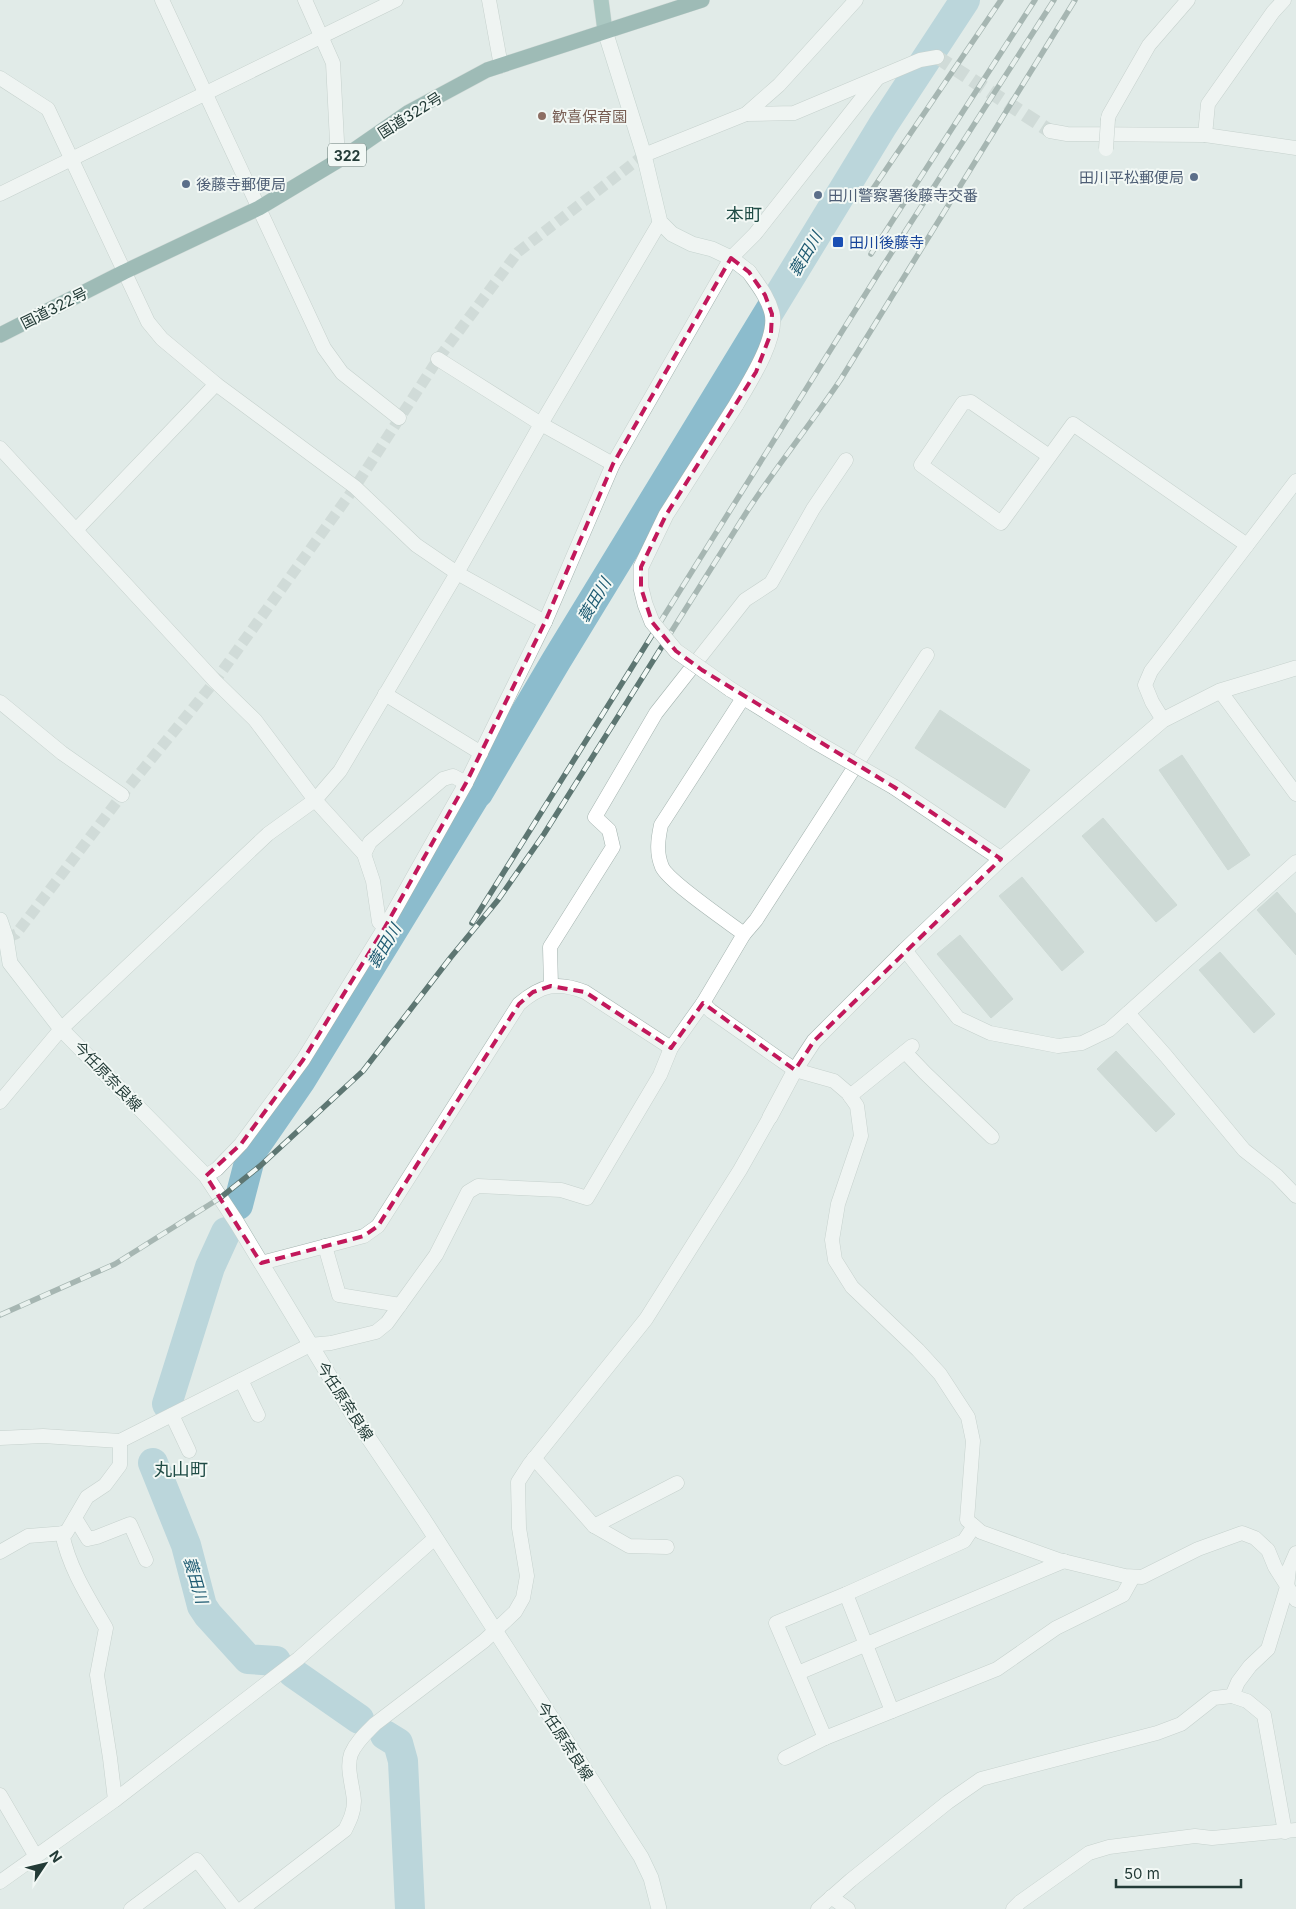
<svg xmlns="http://www.w3.org/2000/svg" width="1296" height="1909" font-family="Inter,'Noto Sans JP',sans-serif">
<style>
.lines{fill:none;stroke-linecap:round;stroke-linejoin:round}
.river{stroke:#8cbccd;stroke-width:30}
.building{fill:#b7c6c1;stroke:#b4c4bf}
.pedestrian-tunnel{stroke:#bbc8c5;stroke-width:11;stroke-dasharray:11 5.5;stroke-linecap:butt}
.minor-tunnel{stroke:#bbc8c5;stroke-width:14;stroke-dasharray:14 7;stroke-linecap:butt}
.minor-casing{stroke:#a4b3af;stroke-width:15}
.tertiary-casing{stroke:#a4b3af;stroke-width:16}
.secondary-casing{stroke:#a1b6b1;stroke-width:16}
.primary-casing{stroke:#c1c8c7;stroke-width:16}
.trunk-casing{stroke:#c1c8c7;stroke-width:16}
.minor{stroke:#fff;stroke-width:14}
.tertiary{stroke:#fff;stroke-width:15}
.secondary{stroke:#fff;stroke-width:15}
.primary{stroke:#689e96;stroke-width:15}
.trunk{stroke:#4c827b;stroke-width:15}
.rail-casing{stroke:#5d7672;stroke-width:5.5}
.rail{stroke:#f2f8f5;stroke-width:4;stroke-dasharray:11;stroke-linecap:butt}
.minor-bridge-casing{stroke:#a4b3af;stroke-width:15;stroke-linecap:butt}
.tertiary-bridge-casing{stroke:#a4b3af;stroke-width:16;stroke-linecap:butt}
.minor-bridge{stroke:#fff;stroke-width:14}
.tertiary-bridge{stroke:#fff;stroke-width:15}
.marked{fill:none;stroke:#c2185b;stroke-width:4;stroke-dasharray:10 6;stroke-linejoin:round}
.education-dot{fill:#8d6e63;stroke:#f2f8f5;stroke-width:2}
.service-dot{fill:#5c6f8a;stroke:#f2f8f5;stroke-width:2}
.transit-dot{fill:#1a4fb4;stroke:#f2f8f5;stroke-width:2}
.labels{text-anchor:middle;dominant-baseline:central;stroke-width:4;stroke-linejoin:round;paint-order:stroke}
.shield{fill:#f2f8f5;stroke:#617470;stroke-width:1}
.shield-label{font-size:14px;font-weight:bold;fill:#233b37}
.street-label{font-size:15px;fill:#233b37;stroke:#f2f8f5}
.education-label{font-size:15px;fill:#785e54;stroke:#f2f8f5;text-anchor:start}
.service-label{font-size:15px;fill:#4e5e75;stroke:#f2f8f5;text-anchor:start}
.transit-label{font-size:15px;fill:#164399;stroke:#f2f8f5;text-anchor:start}
.water-label{font-size:16px;font-style:italic;fill:#205c73;stroke:#f2f8f5}
.quarter-label{font-size:18px;fill:#204c46;stroke:#f2f8f5}
</style>
<rect width="100%" height="100%" fill="#e1ebe8"/>
<g class="lines">
<g class="river">
<path d="M 238,1205 L 252,1151 L 301,1080 L 475,796 L 478,793 L 556,661 L 883,125 L 965,0"/>
<path d="M 167,1404 L 210,1267 L 226,1232"/>
<path d="M 153,1463 L 186,1545 L 202,1606 L 208,1615 L 248,1659 L 276,1661"/>
<path d="M 293,1673 L 359,1719"/>
<path d="M 385,1735 L 398,1743 L 403,1761 L 410,1909"/>
</g>
</g>
<g class="building">
<path d="M 940,710 L 1030,770 L 1005,808 L 915,748 Z"/>
<path d="M 1182,755 L 1250,855 L 1228,870 L 1159,770 Z"/>
<path d="M 1103,818 L 1177,905 L 1156,922 L 1082,836 Z"/>
<path d="M 1022,877 L 1084,952 L 1062,971 L 999,896 Z"/>
<path d="M 1277,892 L 1296,914 L 1296,955 L 1257,910 Z"/>
<path d="M 960,935 L 1013,999 L 991,1018 L 937,954 Z"/>
<path d="M 1220,952 L 1275,1014 L 1254,1033 L 1199,970 Z"/>
<path d="M 1116,1051 L 1175,1114 L 1156,1132 L 1097,1069 Z"/>
</g>
<g class="lines">
<path class="pedestrian-tunnel" d="M 6,938 L 16,934 L 122,795 L 215,681 L 355,487 L 438,359 L 518,252 L 644,155"/>
<path class="minor-tunnel" d="M 937,57 L 1050,131"/>
<defs>
<g id="minor">
<path d="M 162,0 L 324,348 L 342,373 L 399,418"/>
<path d="M 305,0 L 333,63 L 338,161"/>
<path d="M 489,0 L 501,66"/>
<path d="M 0,78 L 48,109 L 148,322 L 162,339 L 216,384 L 355,487 L 416,545 L 457,573 L 545,622"/>
<path d="M 746,114 L 794,113 L 920,60 L 937,57"/>
<path d="M 1108,119 L 1109,115 L 1149,45 L 1188,0"/>
<path d="M 1050,131 L 1067,134 L 1205,135 L 1296,148"/>
<path d="M 1205,135 L 1208,104 L 1273,12 L 1284,0"/>
<path d="M 644,155 L 746,114 L 779,85 L 856,0"/>
<path d="M 0,194 L 396,0"/>
<path d="M 438,359 L 541,424 L 613,464"/>
<path d="M 0,448 L 215,681 L 255,720 L 315,800 L 364,854 L 373,881 L 379,922 L 385,927"/>
<path d="M 1049,456 L 971,402 L 963,403 L 921,465 L 1001,523 L 1073,424 L 1247,545"/>
<path d="M 76,530 L 216,384"/>
<path d="M 1220,691 L 1296,794"/>
<path d="M 385,694 L 481,753"/>
<path d="M 0,702 L 62,753 L 122,795"/>
<path d="M 1163,720 L 1152,702 L 1145,685 L 1151,671 L 1296,481"/>
<path d="M 364,854 L 370,842 L 443,779 L 453,776 L 466,783"/>
<path d="M 744,934 L 756,920 L 927,655"/>
<path d="M 905,950 L 958,1018 L 990,1033 L 1058,1046 L 1082,1043 L 1109,1030 L 1296,862"/>
<path d="M 551,986 L 550,947 L 613,847 L 609,830 L 595,817 L 656,713 L 745,600 L 771,583 L 813,509 L 846,460"/>
<path d="M 703,1003 L 711,1011 L 795,1070 L 834,1081 L 848,1093 L 857,1106 L 861,1136 L 838,1204 L 832,1240 L 835,1260 L 852,1287 L 918,1350 L 940,1374 L 968,1417 L 973,1441 L 967,1520 L 981,1532 L 992,1536 L 1059,1560 L 1125,1576 L 1142,1577 L 1198,1549 L 1242,1533 L 1255,1538 L 1268,1550 L 1275,1567 L 1296,1600"/>
<path d="M 1128,1013 L 1166,1056 L 1244,1150 L 1277,1176 L 1296,1196"/>
<path d="M 905,1052 L 925,1073 L 992,1137"/>
<path d="M 850,1096 L 912,1046"/>
<path d="M 0,1102 L 61,1029 L 268,834 L 315,800 L 340,771 L 457,573 L 541,424 L 660,222"/>
<path d="M 206,1176 L 217,1169 L 241,1144 L 303,1060 L 385,927 L 466,783 L 545,622 L 613,464 L 731,258 L 755,234 L 877,79"/>
<path d="M 325,1246 L 339,1295 L 400,1305"/>
<path d="M 261,1263 L 364,1236 L 378,1226 L 519,1004 C 541,985 557,981 585,992 L 671,1048 L 703,1003 L 744,934 C 728,922 668,881 662,867 C 656,853 658,839 661,825 L 743,698"/>
<path d="M 241,1380 L 258,1415"/>
<path d="M 172,1415 L 189,1451"/>
<path d="M 0,1438 L 43,1436 L 120,1441 L 310,1345 L 331,1343 L 376,1332 L 387,1323 L 436,1255 L 468,1192 L 478,1186 L 561,1190 L 587,1198 L 660,1075 L 671,1048"/>
<path d="M 534,1458 L 594,1526 L 629,1546 L 667,1547"/>
<path d="M 75,1518 L 88,1539 L 97,1537 L 130,1524 L 146,1560"/>
<path d="M 594,1526 L 677,1483"/>
<path d="M 974,1526 L 964,1541 L 846,1594 L 776,1623 L 825,1738 L 997,1669 L 1056,1628 L 1123,1595 L 1133,1577"/>
<path d="M 62,1533 C 69,1568 88,1597 106,1628 L 97,1675 L 110,1758 L 115,1800"/>
<path d="M 0,1552 L 28,1536 L 66,1533 L 87,1497 L 105,1485 L 120,1465 L 120,1441"/>
<path d="M 846,1594 L 892,1711"/>
<path d="M 798,1673 L 1064,1561"/>
<path d="M 1232,1696 L 1238,1682 L 1250,1666 L 1268,1649 L 1287,1587 L 1289,1569 L 1296,1553"/>
<path d="M 785,1758 L 825,1738"/>
<path d="M 0,1795 L 35,1855"/>
<path d="M 0,1882 L 115,1800 L 298,1659 L 435,1538"/>
<path d="M 831,1897 L 848,1909"/>
<path d="M 131,1909 L 197,1860 L 235,1909"/>
<path d="M 242,1909 L 345,1830 C 350,1820 354,1812 354,1801 C 353,1786 346,1768 351,1754 C 356,1742 366,1733 375,1724 L 484,1641 L 515,1612 L 523,1598 L 527,1576 L 519,1528 L 518,1482 L 529,1465 L 646,1319 L 740,1170 L 770,1117"/>
<path d="M 818,1909 L 851,1880 L 948,1802 L 981,1779 L 1157,1733 L 1181,1724 L 1214,1698 L 1232,1696 L 1247,1701 L 1264,1715 L 1285,1832"/>
<path d="M 1013,1909 L 1020,1902 L 1089,1853 L 1109,1847 L 1195,1836 L 1212,1838 L 1296,1830"/>
</g>
<g id="tertiary">
<path d="M 736,405 C 749,383 778,338 772,313 C 768,297 758,285 749,272"/>
<path d="M 730,689 L 814,741"/>
<path d="M 894,787 L 1001,859"/>
<path d="M 770,1117 L 795,1070 L 814,1041 L 905,950 L 1001,859 L 1163,720 L 1220,691 L 1296,668"/>
</g>
<g id="secondary">
<path d="M 605,31 L 644,155 L 660,222 L 672,234 L 692,244 L 712,249 L 731,258 L 749,272"/>
<path d="M 0,920 L 6,938 L 10,963 L 61,1029 L 206,1176 L 237,1223 L 353,1415 L 424,1520 L 641,1857 L 651,1878 L 659,1909"/>
</g>
<path id="primary" d="M 601,0 L 605,31"/>
<path id="trunk" d="M 0,335 L 124,272 L 259,208 L 344,157 L 409,112 L 487,70 L 702,0"/>
</defs>
<use href="#minor" class="minor-casing"/>
<use href="#tertiary" class="tertiary-casing"/>
<use href="#secondary" class="secondary-casing"/>
<use href="#primary" class="primary-casing"/>
<use href="#trunk" class="trunk-casing"/>
<use href="#minor" class="minor"/>
<use href="#tertiary" class="tertiary"/>
<use href="#secondary" class="secondary"/>
<use href="#primary" class="primary"/>
<use href="#trunk" class="trunk"/>
<defs>
<g id="rail">
<path d="M 866,199 L 1001,0"/>
<path d="M 871,254 L 1035,0"/>
<path d="M 472,923 L 883,266 L 1054,0"/>
<path d="M 0,1315 L 115,1264 L 220,1198 L 260,1166 L 363,1071 L 451,957 L 498,900 L 544,834 L 746,513 C 776,467 810,425 841,379 L 1075,0"/>
</g>
</defs>
<use href="#rail" class="rail-casing"/>
<use href="#rail" class="rail"/>
<defs>
<path id="minor-bridge" d="M 1106,149 L 1108,119"/>
<g id="tertiary-bridge">
<path d="M 730,689 L 676,651 L 652,622 L 645,604 L 641,588 L 641,567 L 666,515 L 736,405"/>
<path d="M 814,741 L 894,787"/>
</g>
</defs>
<use href="#minor-bridge" class="minor-bridge-casing"/>
<use href="#tertiary-bridge" class="tertiary-bridge-casing"/>
<use href="#minor-bridge" class="minor-bridge"/>
<use href="#tertiary-bridge" class="tertiary-bridge"/>
</g>
<path d="M0 0H1296V1909H0ZM 731,258 L 749,272 L 765,295 L 772,314 L 771,333 L 756,372 L 666,515 L 641,567 L 641,588 L 652,622 L 676,651 L 702,670 L 894,787 L 1001,859 L 814,1041 L 795,1070 L 703,1003 L 671,1048 L 585,992 L 551,986 L 533,992 L 519,1004 L 378,1226 L 364,1236 L 261,1263 L 206,1176 L 241,1144 L 303,1060 L 385,927 L 466,783 L 545,622 L 613,464 Z" fill="#e1ebe8" fill-opacity=".55" fill-rule="evenodd"/>
<path class="marked" d="M 731,258 L 749,272 L 765,295 L 772,314 L 771,333 L 756,372 L 666,515 L 641,567 L 641,588 L 652,622 L 676,651 L 702,670 L 894,787 L 1001,859 L 814,1041 L 795,1070 L 703,1003 L 671,1048 L 585,992 L 551,986 L 533,992 L 519,1004 L 378,1226 L 364,1236 L 261,1263 L 206,1176 L 241,1144 L 303,1060 L 385,927 L 466,783 L 545,622 L 613,464 Z"/>
<circle class="education-dot" cx="542" cy="116" r="5"/>
<g class="service-dot">
<circle cx="1194" cy="177" r="5"/>
<circle cx="186" cy="184" r="5"/>
<circle cx="818" cy="195" r="5"/>
</g>
<rect class="transit-dot" x="832" y="236" width="12" height="12" rx="2.5"/>
<g class="labels">
<rect class="shield" x="328" y="143.5" width="38" height="23" rx="4"/>
<g class="shield-label">
<text x="347" y="155">322</text>
</g>
<g class="street-label">
<text transform="translate(410 115) rotate(-32)">国道322号</text>
<text transform="translate(54 308) rotate(-27)">国道322号</text>
<text transform="translate(108 1076) rotate(46)">今任原奈良線</text>
<text transform="translate(345 1401) rotate(57)">今任原奈良線</text>
<text transform="translate(565 1741) rotate(57)">今任原奈良線</text>
</g>
<g class="education-label">
<text x="552" y="116">歓喜保育園</text>
</g>
<g class="service-label">
<text x="1184" y="177" text-anchor="end">田川平松郵便局</text>
<text x="196" y="184">後藤寺郵便局</text>
<text x="828" y="195">田川警察署後藤寺交番</text>
</g>
<g class="transit-label">
<text x="849" y="242">田川後藤寺</text>
</g>
<g class="water-label">
<text transform="translate(805 254) rotate(-59)">蓑田川</text>
<text transform="translate(594 600) rotate(-59)">蓑田川</text>
<text transform="translate(384 946) rotate(-59)">蓑田川</text>
<text transform="translate(196 1580) rotate(74)">蓑田川</text>
</g>
<g class="quarter-label">
<text x="744" y="214">本町</text>
<text x="181" y="1469">丸山町</text>
</g>
</g>
<g transform="translate(45 1864) rotate(55)" stroke="#f2f8f5" stroke-width="4" paint-order="stroke">
<path d="M0-4L9 19L0 12L-9 19Z" fill="#233b37"/>
<text y="-8" font-size="14" font-weight="bold" text-anchor="middle" fill="#233b37">N</text>
</g>
<path d="M1116 1879v8h125v-8" fill="none" stroke="#233b37" stroke-width="2.5"/>
<text x="1124" y="1879" font-size="15" fill="#233b37" stroke="#f2f8f5" stroke-width="4" paint-order="stroke">50 m</text>
</svg>
